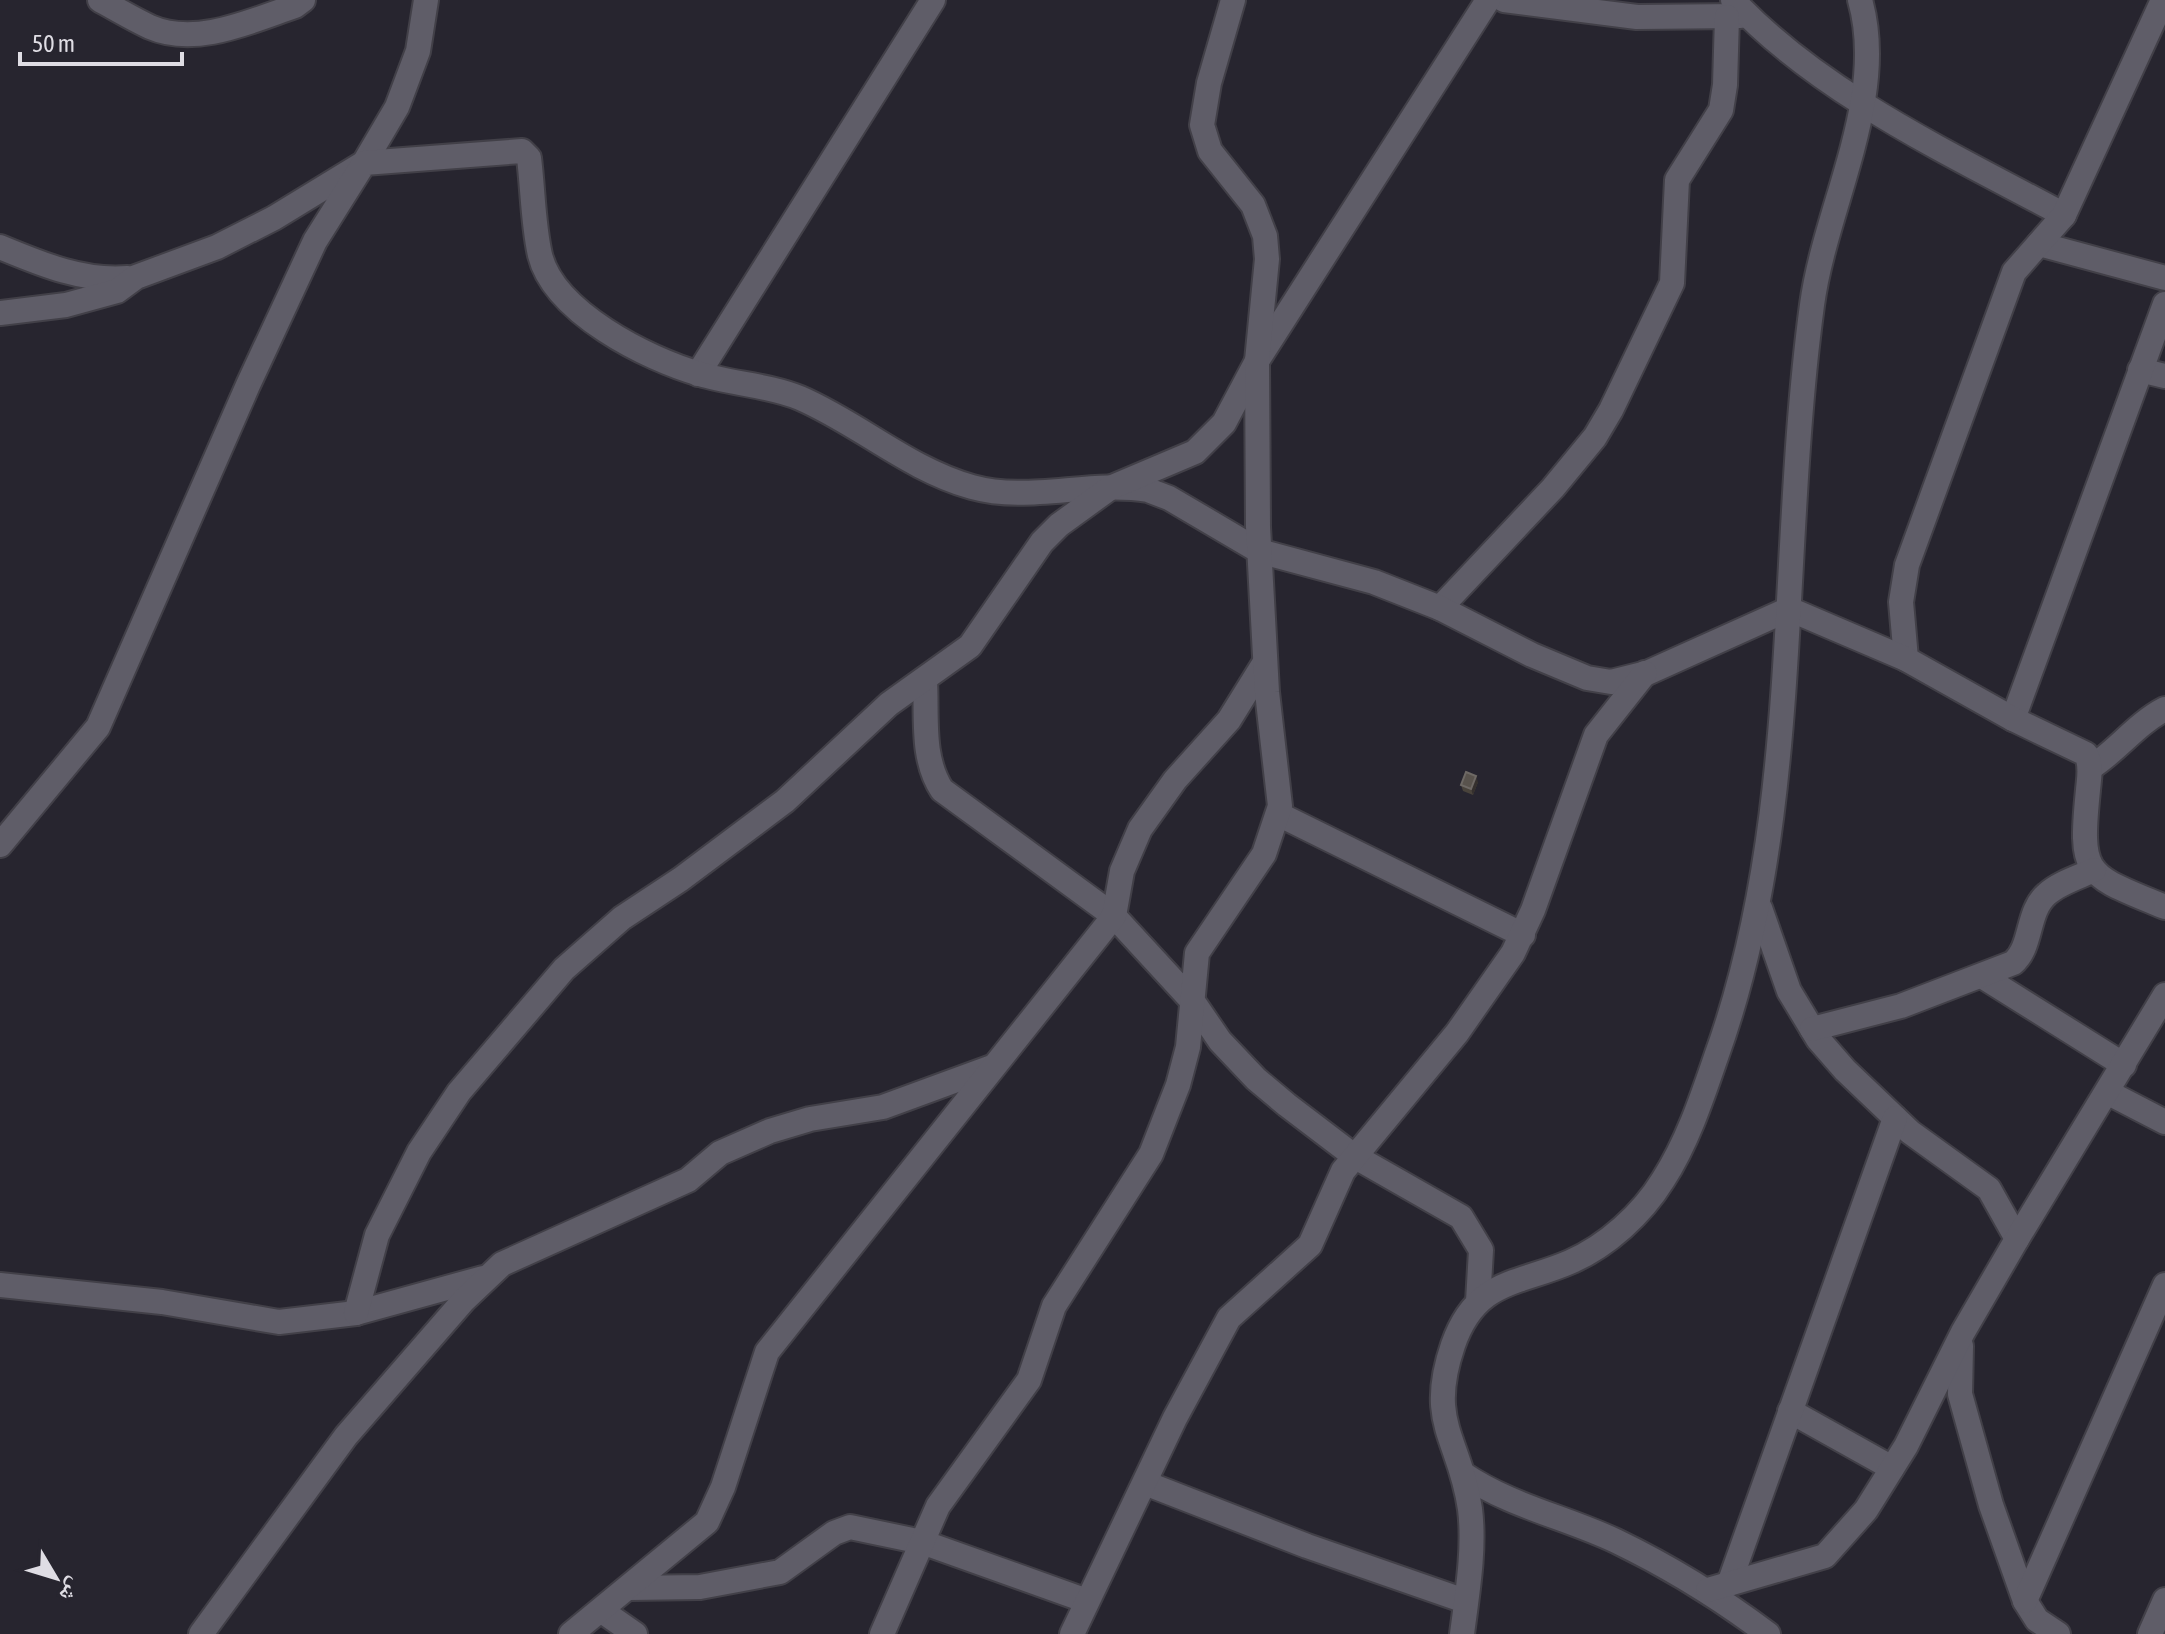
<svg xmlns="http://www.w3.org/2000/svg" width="2165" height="1634" font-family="'Asap Condensed','Noto Naskh Arabic',sans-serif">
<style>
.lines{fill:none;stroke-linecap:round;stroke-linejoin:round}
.minor-casing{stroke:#424048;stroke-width:28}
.minor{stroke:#5f5d68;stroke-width:24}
.wall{fill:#49433b}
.shaded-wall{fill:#35302e}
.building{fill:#59534d;stroke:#6e6965;stroke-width:2}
</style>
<rect width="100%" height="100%" fill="#27252f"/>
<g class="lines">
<defs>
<g id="minor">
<path d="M 100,0 C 116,9 133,19 150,27 C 196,47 251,21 295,6 L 303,0"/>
<path d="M 1504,0 L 1637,17 L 1740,16"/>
<path d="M 1733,0 C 1819,93 1953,155 2064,215"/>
<path d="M 2039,244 L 2165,278"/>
<path d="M 0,247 C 41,264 83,282 128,278"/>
<path d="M 0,313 L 66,305 L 117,291 L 136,277 L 217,247 L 274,218 L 364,163 L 397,107 L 418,51 L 426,0"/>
<path d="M 2140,370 L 2165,376"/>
<path d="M 698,374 L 933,0"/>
<path d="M 1440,608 L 1553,488 L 1595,437 L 1611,410 L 1672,283 L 1677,180 L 1721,110 L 1725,85 L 1727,17"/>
<path d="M 1906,659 L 1901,602 L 1907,565 L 2014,272 L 2064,215 L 2163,0"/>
<path d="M 925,680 C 927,717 921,758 942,790 L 1114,916 L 1194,1003 L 1220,1041 L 1256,1079 L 1287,1105 L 1354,1156 L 1461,1217 L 1481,1250 L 1478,1302"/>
<path d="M 2013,719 L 2165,304"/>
<path d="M 2090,768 C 2117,751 2136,724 2165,709"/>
<path d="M 1278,814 L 1523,935"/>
<path d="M 0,845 L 98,727 L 248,385 L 315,241 L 364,163 L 522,151 L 529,158 C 533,190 533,224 540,255 C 554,312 647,359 700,374 C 732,384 769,385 800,398 C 860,424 908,469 972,487 C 1029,503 1090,480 1148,490 L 1169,498 L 1259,551 L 1374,582 L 1440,608 L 1532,655 L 1587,678 L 1611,682 L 1647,673 L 1789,609 L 1906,659 L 2013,719 L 2086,754 C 2092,765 2089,778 2088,790 C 2079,878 2086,874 2165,907"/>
<path d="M 1760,908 L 1789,991 L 1818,1039 L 1845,1070 L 1910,1132 L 1989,1189 L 2017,1239"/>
<path d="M 1982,976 L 2124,1065"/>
<path d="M 1812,1029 L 1901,1006 L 2013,963 C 2033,946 2026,912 2047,894 C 2059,883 2079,877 2094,870"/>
<path d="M 2107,1092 L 2165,1122"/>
<path d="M 0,1285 L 162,1302 L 279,1322 L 356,1313 L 483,1278"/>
<path d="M 356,1313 L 377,1235 L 419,1152 L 459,1092 L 564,969 L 622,918 L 681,879 L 785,801 L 889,704 L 970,646 L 1042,542 L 1059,525 L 1110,488 L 1195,452 L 1224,423 L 1257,361 L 1488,0"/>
<path d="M 1961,1346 L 1960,1394 L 1991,1505 L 2025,1601 L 2037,1620 L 2058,1634"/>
<path d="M 1790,1411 L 1892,1468"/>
<path d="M 1463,1474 C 1510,1506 1565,1517 1616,1541 C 1670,1567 1720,1598 1768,1634"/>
<path d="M 1145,1483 L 1307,1546 L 1465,1601"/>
<path d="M 1729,1584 L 1895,1118"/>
<path d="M 629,1588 L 700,1587 L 780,1572 L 834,1533 L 850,1527 L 922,1542 L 1087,1601"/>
<path d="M 1708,1590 L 1825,1556 L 1866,1510 L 1906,1446 L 1963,1332 L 2017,1239 L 2165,995"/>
<path d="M 2025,1601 L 2165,1285"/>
<path d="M 602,1611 L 635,1634"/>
<path d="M 201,1634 L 346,1436 L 464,1300 L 502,1264 L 688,1180 L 720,1153 L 770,1131 L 810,1119 L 883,1107 L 992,1067"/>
<path d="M 571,1634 L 707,1522 L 723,1487 L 767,1352 L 1114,916 L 1122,871 L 1140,829 L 1175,780 L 1229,720 L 1265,662"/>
<path d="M 882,1634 L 938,1506 L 1029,1380 L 1054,1306 L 1151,1154 L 1178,1085 L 1188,1047 L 1197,953 L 1264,854 L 1280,806 L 1267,692 L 1258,527 L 1257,361 L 1267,259 L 1265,236 L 1253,205 L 1210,151 L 1202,125 L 1209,83 L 1233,0"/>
<path d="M 1072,1634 L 1175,1418 L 1229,1318 L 1310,1245 L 1343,1171 L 1457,1033 L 1513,953 L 1533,910 L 1596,735 L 1645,673"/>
<path d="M 1462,1634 C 1467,1595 1475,1549 1470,1509 C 1460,1438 1426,1424 1453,1345 C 1476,1279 1517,1285 1570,1262 C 1607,1246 1642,1214 1663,1180 C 1687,1143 1702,1098 1716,1057 C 1803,816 1778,556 1812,305 C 1825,207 1888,98 1860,0"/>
<path d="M 2150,1634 L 2165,1600"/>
</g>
</defs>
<use href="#minor" class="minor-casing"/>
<use href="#minor" class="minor"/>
</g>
<path class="wall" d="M 1478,782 L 1473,795 L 1463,791 L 1461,785 Z"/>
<path class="shaded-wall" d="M 1476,776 L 1478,782 L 1473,795 L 1471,789 Z"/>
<path class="building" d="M 1466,772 L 1476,776 L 1471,789 L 1461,785 Z"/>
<g transform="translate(56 1578) rotate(128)" stroke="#27252f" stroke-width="6" paint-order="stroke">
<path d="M0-6L14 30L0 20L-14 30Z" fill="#dfdde4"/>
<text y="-12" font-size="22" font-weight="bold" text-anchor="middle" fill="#dfdde4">ش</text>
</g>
<path d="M20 52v12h162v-12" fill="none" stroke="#dfdde4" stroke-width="4"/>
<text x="32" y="52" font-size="24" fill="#dfdde4" stroke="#27252f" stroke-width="6" paint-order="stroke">50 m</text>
</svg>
